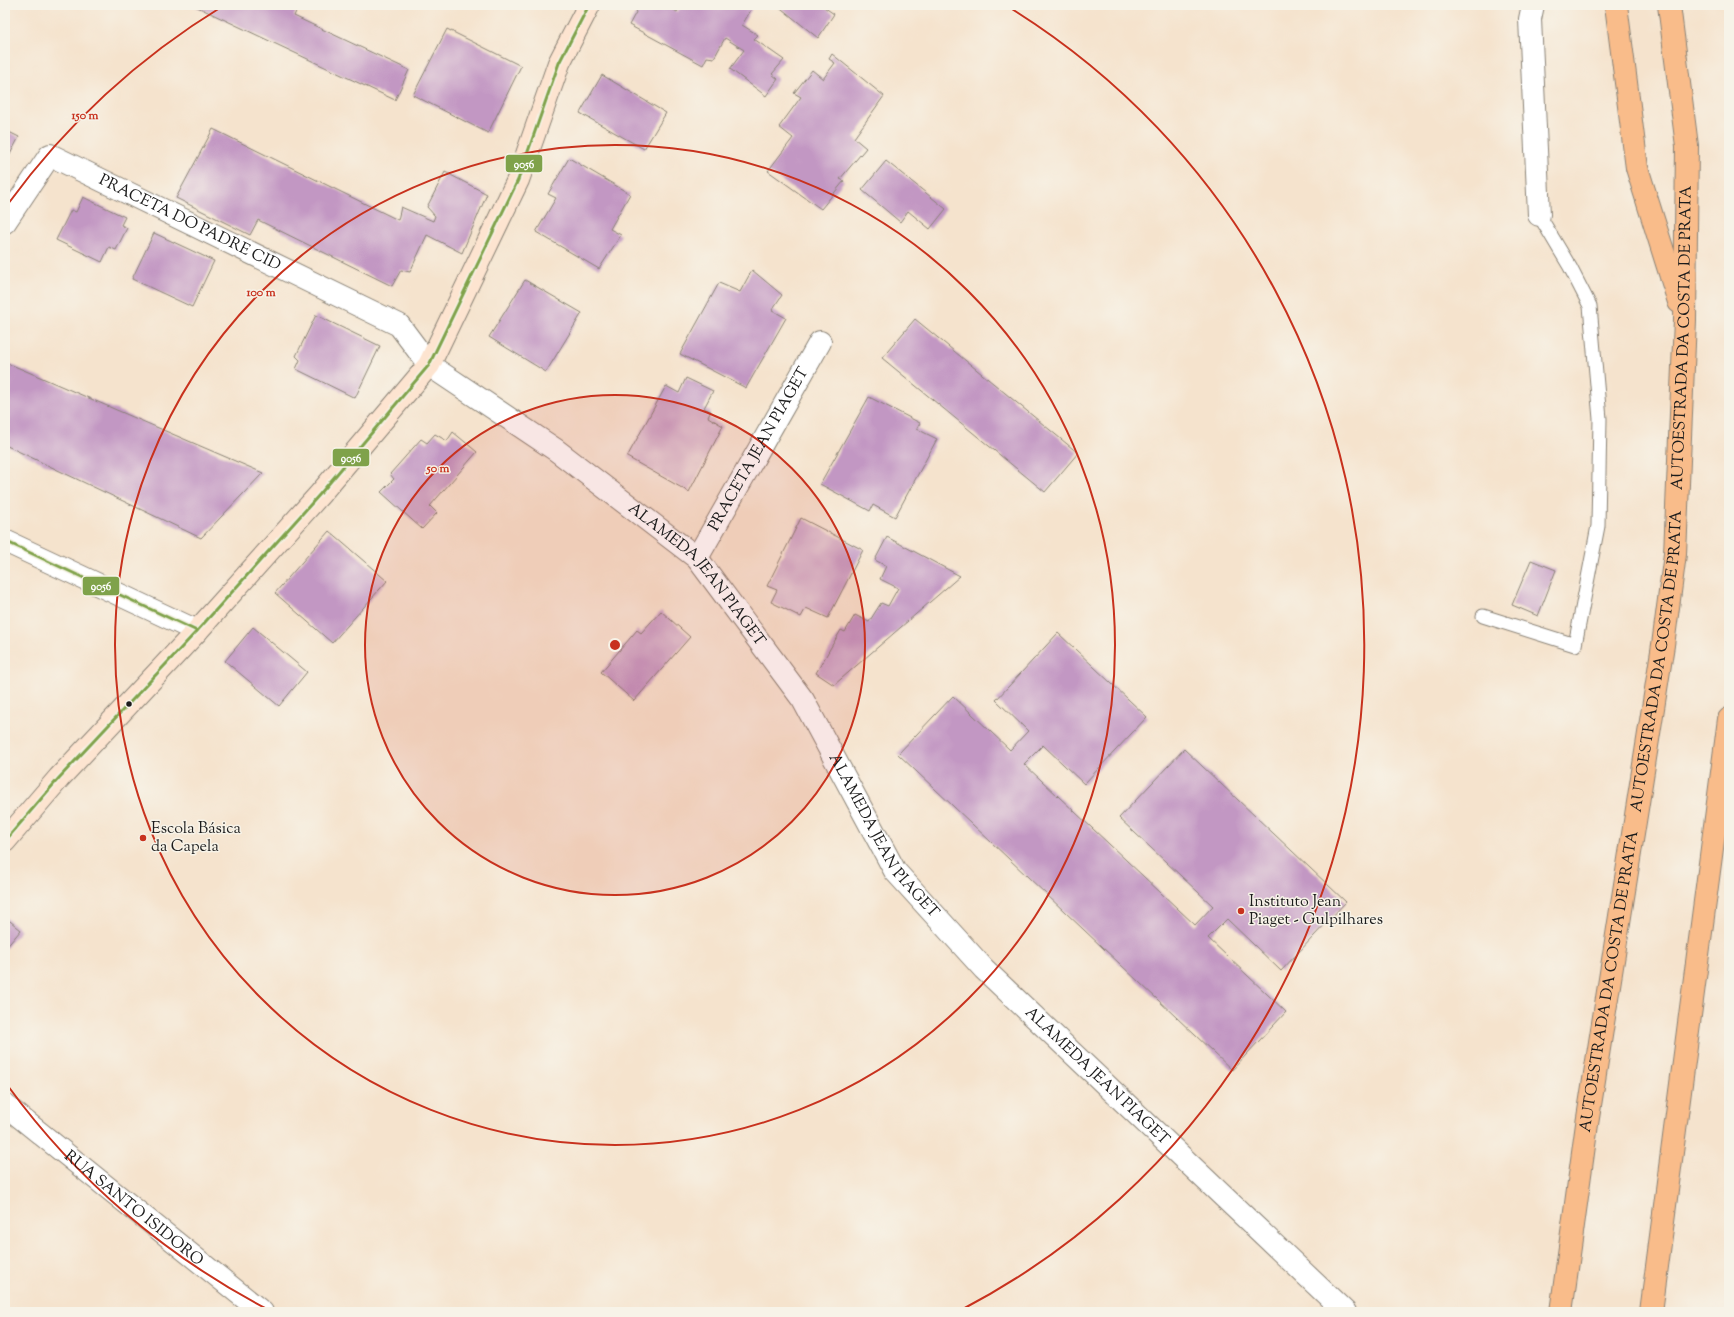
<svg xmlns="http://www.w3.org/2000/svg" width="1734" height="1317" font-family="'Sorts Mill Goudy',serif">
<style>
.building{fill:#c297c3}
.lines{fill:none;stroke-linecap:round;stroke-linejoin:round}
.lane-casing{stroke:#888074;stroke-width:15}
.street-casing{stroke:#888074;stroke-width:24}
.secondary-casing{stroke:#888074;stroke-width:24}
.highway-casing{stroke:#888074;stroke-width:24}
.lane{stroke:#fff;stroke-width:13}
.street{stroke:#fff;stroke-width:22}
.secondary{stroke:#fde4d0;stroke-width:22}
.highway{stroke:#f9bc8a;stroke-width:22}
.bus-1-casing{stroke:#f7f3e8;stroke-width:6}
.bus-1{stroke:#7fa24a;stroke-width:3}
.ring{fill:none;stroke:#c8321e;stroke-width:2}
.bus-dot{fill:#1c1c1c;stroke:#f7f3e8;stroke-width:1.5}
.poi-dot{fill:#c8321e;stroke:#f7f3e8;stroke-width:1.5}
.labels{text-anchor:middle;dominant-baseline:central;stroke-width:3;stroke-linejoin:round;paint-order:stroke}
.street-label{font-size:16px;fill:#1c1c1c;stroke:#f7f3e8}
.poi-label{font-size:16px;fill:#1c1c1c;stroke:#f7f3e8;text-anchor:start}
.centre{fill:#c8321e;stroke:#f7f3e8;stroke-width:2}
.ring-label{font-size:12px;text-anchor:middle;font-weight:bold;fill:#c8321e;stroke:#f7f3e8;stroke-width:3;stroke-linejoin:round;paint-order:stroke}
.line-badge{stroke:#f7f3e8;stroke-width:1.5}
.badge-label{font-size:11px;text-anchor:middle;font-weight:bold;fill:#fff}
</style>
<rect width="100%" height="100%" fill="#f7f3e8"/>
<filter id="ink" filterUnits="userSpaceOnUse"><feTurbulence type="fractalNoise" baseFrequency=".025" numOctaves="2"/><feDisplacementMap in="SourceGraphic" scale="8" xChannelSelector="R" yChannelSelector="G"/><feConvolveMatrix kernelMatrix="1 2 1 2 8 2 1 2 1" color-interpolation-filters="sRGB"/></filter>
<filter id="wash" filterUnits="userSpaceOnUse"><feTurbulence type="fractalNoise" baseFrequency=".012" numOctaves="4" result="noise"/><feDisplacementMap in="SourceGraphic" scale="16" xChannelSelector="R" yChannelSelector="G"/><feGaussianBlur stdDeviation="0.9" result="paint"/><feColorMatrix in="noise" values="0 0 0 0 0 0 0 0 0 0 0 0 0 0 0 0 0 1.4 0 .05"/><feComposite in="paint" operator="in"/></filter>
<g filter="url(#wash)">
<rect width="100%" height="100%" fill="#f5e3cd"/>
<g id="blocks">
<g class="building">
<path d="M 193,5 L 299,5 L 294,16 L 409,70 L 395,100 Z"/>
<path d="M 640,5 L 666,5 L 677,12 L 682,5 L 689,9 L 692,5 L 754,5 L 742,25 L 758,35 L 754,39 L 784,60 L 772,74 L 778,79 L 766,96 L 730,69 L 744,50 L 725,38 L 714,58 L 707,57 L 703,65 L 629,25 Z"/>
<path d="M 777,5 L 821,5 L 834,14 L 818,38 Z"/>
<path d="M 447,29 L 521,66 L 488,133 L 413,95 Z"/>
<path d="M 832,54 L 884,96 L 854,138 L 866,148 L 840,179 L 844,181 L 821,209 L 768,171 L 793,138 L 779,127 L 801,97 L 794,93 L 812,70 L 823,79 L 835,63 L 829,59 Z"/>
<path d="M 602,75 L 666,113 L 644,149 L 580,113 Z"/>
<path d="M 213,129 L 398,220 L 401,207 L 433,221 L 435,216 L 427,207 L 445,172 L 487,194 L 462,253 L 427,235 L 410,272 L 401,270 L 392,286 L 258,220 L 250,235 L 176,198 Z"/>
<path d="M 5,130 L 19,137 L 5,164 Z"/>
<path d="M 569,158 L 630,194 L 610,229 L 621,235 L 599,269 L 536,232 L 556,198 L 548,194 Z"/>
<path d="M 886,161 L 946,209 L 930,229 L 908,211 L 900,222 L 862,190 Z"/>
<path d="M 83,197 L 125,217 L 121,225 L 127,228 L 116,250 L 109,247 L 102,262 L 56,240 L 71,210 L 76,212 Z"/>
<path d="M 154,233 L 214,261 L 192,307 L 132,279 Z"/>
<path d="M 752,270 L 782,295 L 772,310 L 786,318 L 746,388 L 680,354 L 719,283 L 740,292 Z"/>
<path d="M 525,280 L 582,313 L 546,372 L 489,337 Z"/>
<path d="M 316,315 L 380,346 L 355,398 L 296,369 L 300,360 L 296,356 Z"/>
<path d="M 915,319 L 1078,453 L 1045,492 L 882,358 Z"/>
<path d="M 5,362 L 263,473 L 201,538 L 5,445 Z"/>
<path d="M 686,378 L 713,391 L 704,408 L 711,411 L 708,417 L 723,426 L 689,492 L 627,457 L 666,386 L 679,393 Z"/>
<path d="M 869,397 L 920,423 L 917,429 L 937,439 L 895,517 L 873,505 L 870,511 L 820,484 Z"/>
<path d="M 453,432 L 477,452 L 430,506 L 437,513 L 422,529 L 381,492 L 394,479 L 390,474 L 421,439 L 427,443 L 435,434 L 447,441 Z"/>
<path d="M 801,518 L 863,550 L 828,618 L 806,608 L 801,617 L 771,602 L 777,590 L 767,586 Z"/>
<path d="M 329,531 L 387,581 L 332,643 L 275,593 Z"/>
<path d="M 887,537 L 960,576 L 834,685 L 816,673 L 841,630 L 845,632 L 855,615 L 869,622 L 881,603 L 888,606 L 898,588 L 880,579 L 886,566 L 875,560 Z"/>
<path d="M 1531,560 L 1556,570 L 1538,616 L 1512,605 Z"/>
<path d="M 661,611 L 690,637 L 634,701 L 601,672 L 637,630 L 641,633 Z"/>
<path d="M 253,627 L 307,672 L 279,706 L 225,661 Z"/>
<path d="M 1058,633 L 1147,717 L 1084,784 L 1043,745 L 1024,764 L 1195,925 L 1213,906 L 1119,818 L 1184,749 L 1346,902 L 1281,971 L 1227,919 L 1208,938 L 1286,1012 L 1232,1070 L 898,754 L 953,696 L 1010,750 L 1028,731 L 996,700 Z"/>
<path d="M 5,917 L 21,930 L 5,949 Z"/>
</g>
</g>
</g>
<g filter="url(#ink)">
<use href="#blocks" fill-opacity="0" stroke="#888074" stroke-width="1"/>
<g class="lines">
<defs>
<path id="lane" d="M 1483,616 L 1575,645 L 1598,526 L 1600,419 L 1590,306 L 1570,267 L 1539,215"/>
<g id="street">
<path d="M 1533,5 L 1530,19 L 1539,215"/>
<path id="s1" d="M 5,222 L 50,155 L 399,325 L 429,365 L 556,450 L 697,558 L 803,700 L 895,871 L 984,969 L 1345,1312"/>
<path d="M 5,541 L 197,631"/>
<path id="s2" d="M 697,558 L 820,342"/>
<path id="s3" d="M 5,1105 L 262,1312"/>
</g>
<path id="secondary" d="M 5,841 L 59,778 L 197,631 L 320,494 L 429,365 L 518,180 L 559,63 L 589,5"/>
<g id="highway">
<path d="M 1616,5 L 1637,168 L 1679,302"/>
<path id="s4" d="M 1561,1312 L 1587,1124 L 1663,645 L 1675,554 L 1685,320 L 1687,146 L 1669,5"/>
<path d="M 1651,1312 L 1729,719"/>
</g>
</defs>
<use href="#lane" class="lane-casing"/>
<use href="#street" class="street-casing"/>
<use href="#secondary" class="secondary-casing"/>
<use href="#highway" class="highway-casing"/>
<use href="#lane" class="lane"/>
<use href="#street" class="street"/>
<use href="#secondary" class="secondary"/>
<use href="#highway" class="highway"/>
<defs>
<g id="bus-1">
<path d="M 5,541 L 197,631"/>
<path d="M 5,841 L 59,778 L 197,631 L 320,494 L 429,365 L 518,180 L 559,63 L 589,5"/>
</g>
</defs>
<use href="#bus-1" class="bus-1-casing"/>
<use href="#bus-1" class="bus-1"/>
</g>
</g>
<circle cx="615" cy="645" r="250" fill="#c8321e" fill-opacity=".12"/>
<g class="ring">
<circle cx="615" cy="645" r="250"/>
<circle cx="615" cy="645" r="500"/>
<path d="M269 1310A750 750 0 0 1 8 1086M8 204A750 750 0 0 1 223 6M1007 6A750 750 0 0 1 961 1310"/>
</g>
<circle class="bus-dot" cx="129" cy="704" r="3.5"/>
<g class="poi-dot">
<circle cx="143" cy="838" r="4"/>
<circle cx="1241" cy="911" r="4"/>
</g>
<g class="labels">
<g class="street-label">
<text stroke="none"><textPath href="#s1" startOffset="236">PRACETA DO PADRE CID</textPath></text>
<text stroke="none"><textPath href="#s4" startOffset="983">AUTOESTRADA DA COSTA DE PRATA</textPath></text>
<text stroke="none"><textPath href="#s2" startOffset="125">PRACETA JEAN PIAGET</textPath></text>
<text stroke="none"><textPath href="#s1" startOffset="861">ALAMEDA JEAN PIAGET</textPath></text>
<text stroke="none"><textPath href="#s4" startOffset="658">AUTOESTRADA DA COSTA DE PRATA</textPath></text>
<text stroke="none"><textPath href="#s1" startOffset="1185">ALAMEDA JEAN PIAGET</textPath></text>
<text stroke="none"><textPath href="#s4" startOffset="334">AUTOESTRADA DA COSTA DE PRATA</textPath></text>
<text stroke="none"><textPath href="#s1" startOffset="1509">ALAMEDA JEAN PIAGET</textPath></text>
<text stroke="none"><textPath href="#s3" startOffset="165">RUA SANTO ISIDORO</textPath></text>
</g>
<g class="poi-label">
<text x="151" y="829">Escola Básica<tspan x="151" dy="18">da Capela</tspan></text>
<text x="1249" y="902">Instituto Jean<tspan x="1249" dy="18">Piaget - Gulpilhares</tspan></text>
</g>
</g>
<circle cx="615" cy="645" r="6" class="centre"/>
<g class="ring-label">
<text x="85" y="119">150 m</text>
<text x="261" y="296">100 m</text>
<text x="438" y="472">50 m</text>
</g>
<g class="line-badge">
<rect x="505" y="154" width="38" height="19" rx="4" fill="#7fa24a"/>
<rect x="332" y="448" width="38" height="19" rx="4" fill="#7fa24a"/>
<rect x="82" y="576" width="38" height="20" rx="4" fill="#7fa24a"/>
</g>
<g class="badge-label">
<text x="524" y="168">9056</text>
<text x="351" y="462">9056</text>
<text x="101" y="590">9056</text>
</g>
<rect width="1734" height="1317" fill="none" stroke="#f7f3e8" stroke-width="20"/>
</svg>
